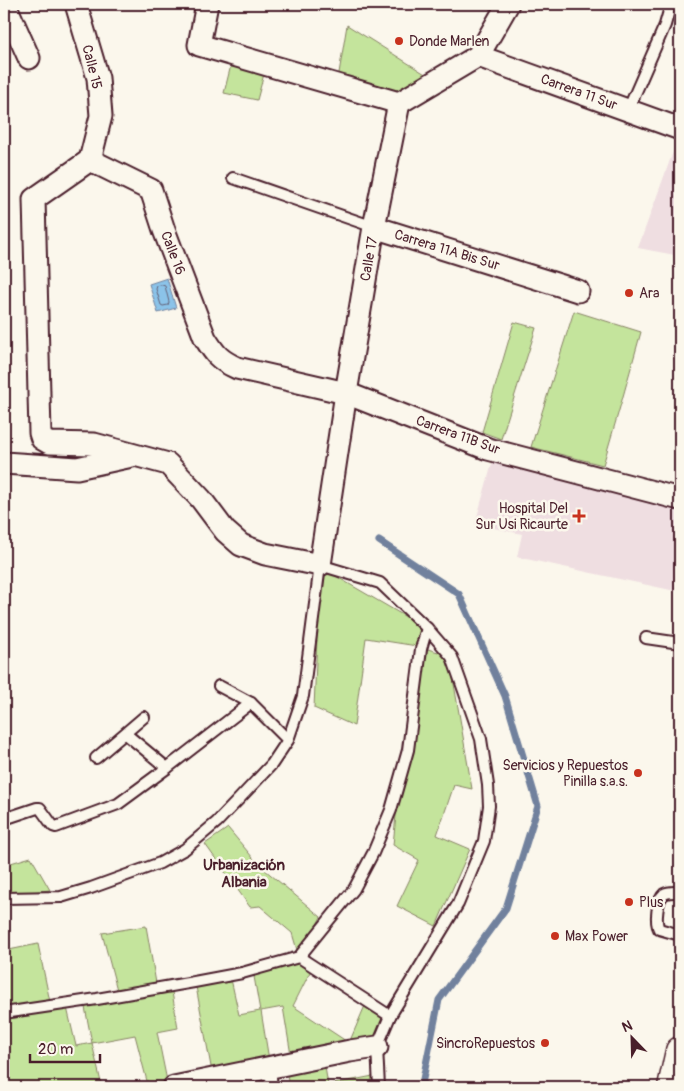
<svg xmlns="http://www.w3.org/2000/svg" width="684" height="1091" font-family="Pangolin,sans-serif">
<style>
.built{fill:#efdee1}
.green{fill:#c4e49c;stroke:#878264}
.water{fill:#8bc3e9;stroke:#71819d}
.lines{fill:none;stroke-linecap:round;stroke-linejoin:round}
.shore{stroke:#646177;stroke-width:1}
.stream{stroke:#71819d;stroke-width:7}
.service-casing{stroke:#4a1f2b;stroke-width:14}
.minor-casing{stroke:#4a1f2b;stroke-width:25}
.primary-casing{stroke:#4a1f2b;stroke-width:31}
.service{stroke:#fbf7ec;stroke-width:10}
.minor{stroke:#fbf7ec;stroke-width:21}
.primary{stroke:#fbf7ec;stroke-width:28}
.poi-dot{fill:#c8321e;stroke:#fbf7ec;stroke-width:2}
.labels{text-anchor:middle;dominant-baseline:central;stroke-width:5;stroke-linejoin:round;paint-order:stroke}
.poi-label{font-size:14px;fill:#4a1f2b;stroke:#fbf7ec;text-anchor:start}
.street-label{font-size:14px;fill:#4a1f2b;stroke:#fbf7ec}
.neighbourhood-label{font-size:15px;font-weight:bold;fill:#4a1f2b;stroke:#fbf7ec}
</style>
<rect width="100%" height="100%" fill="#fbf7ec"/>
<filter id="ink" filterUnits="userSpaceOnUse"><feTurbulence type="fractalNoise" baseFrequency=".02" numOctaves="2"/><feDisplacementMap in="SourceGraphic" scale="10" xChannelSelector="R" yChannelSelector="G"/><feConvolveMatrix kernelMatrix="1 2 1 2 8 2 1 2 1" color-interpolation-filters="sRGB"/></filter>
<g filter="url(#ink)">
<g class="built">
<path d="M 678,138 L 680,139 L 680,256 L 638,248 Z"/>
<path d="M 495,453 L 680,507 L 680,592 L 517,557 L 522,534 L 475,524 Z"/>
</g>
<g class="green">
<path d="M 347,25 L 430,77 L 397,95 L 338,79 Z"/>
<path d="M 235,49 L 268,59 L 257,100 L 224,93 Z"/>
<path d="M 574,311 L 641,332 L 622,400 L 603,465 L 531,447 Z"/>
<path d="M 514,322 L 536,328 L 501,439 L 482,432 Z"/>
<path d="M 320,567 L 425,628 L 417,646 L 449,655 L 472,789 L 454,785 L 437,835 L 470,849 L 436,926 L 397,906 L 419,860 L 393,845 L 403,746 L 417,646 L 366,638 L 354,726 L 314,708 Z"/>
<path d="M 228,828 L 258,864 L 321,917 L 299,957 L 313,966 L 293,1006 L 349,1043 L 367,1001 L 390,1016 L 377,1047 L 291,1055 L 283,1007 L 261,1011 L 269,1060 L 212,1072 L 194,976 L 229,970 L 239,1015 L 260,1011 L 252,965 L 299,957 L 292,933 L 260,906 L 250,907 L 205,844 Z"/>
<path d="M 31,857 L 50,890 L 4,895 L 4,865 Z"/>
<path d="M 146,926 L 156,983 L 170,980 L 178,1028 L 157,1032 L 167,1081 L 148,1085 L 135,1035 L 92,1043 L 102,1087 L 4,1087 L 4,951 L 38,944 L 50,1002 L 65,999 L 76,1046 L 92,1043 L 83,997 L 117,990 L 102,933 Z"/>
<path d="M 325,1067 L 328,1085 L 378,1075 L 379,1087 L 289,1087 L 287,1075 Z"/>
</g>
<path class="water" d="M 167,278 L 176,308 L 158,313 L 149,284 Z"/>
<g class="lines">
<path class="shore" d="M 162,285 L 165,286 L 169,302 L 168,305 L 163,306 L 161,305 L 156,289 L 157,286 Z"/>
<path class="stream" d="M 379,541 L 459,594 L 505,696 L 538,806 L 506,908 L 439,1000 L 422,1084 L 423,1087"/>
<defs>
<g id="service">
<path d="M 628,110 L 665,25 L 671,4"/>
<path d="M 233,178 L 374,227"/>
<path d="M 646,638 L 680,643"/>
<path d="M 219,686 L 251,703 L 288,740"/>
<path d="M 126,734 L 167,768"/>
<path d="M 96,758 L 144,717"/>
<path d="M 4,819 L 37,808 L 40,808 L 53,826 L 56,827 L 118,804 L 167,768 L 251,703"/>
<path d="M 680,892 C 675,892 669,891 664,894 C 657,900 655,922 659,929 L 680,935"/>
<path d="M 4,898 L 61,897 L 91,888 L 160,863 L 185,849 L 217,822 L 239,799 L 272,764 L 288,740 L 303,696 L 320,565 L 380,583 L 427,628 L 452,657 L 481,739 L 488,785 L 489,806 L 484,841 L 458,904 L 390,1016 L 377,1047 L 379,1087"/>
<path d="M 299,957 L 390,1016"/>
<path d="M 4,1013 L 97,999 L 194,982 L 242,973 L 299,957 L 354,889 L 373,853 L 391,810 L 408,750 L 421,649 L 427,628"/>
<path d="M 270,1068 L 272,1087"/>
</g>
<g id="minor">
<path d="M 5,4 L 29,58"/>
<path d="M 76,4 L 98,78 L 101,116 L 90,160"/>
<path d="M 207,4 L 199,45 L 399,103"/>
<path d="M 478,56 L 680,129"/>
<path d="M 90,160 L 34,199 L 40,433 L 42,439 L 49,443 L 94,444 L 168,464 L 201,499 L 225,531 L 241,545 L 265,554 L 320,565 L 346,393 L 374,227 L 399,103 L 478,56 L 508,4"/>
<path d="M 90,160 L 151,190 L 164,230 L 205,338 C 215,354 219,360 237,368 L 346,393 L 488,449 L 680,499"/>
<path d="M 374,227 L 578,291"/>
<path d="M 4,463 L 77,468 L 132,456"/>
<path d="M 174,1087 L 350,1051 L 377,1047"/>
</g>
<path id="primary" d="M 672,1087 L 680,1051"/>
</defs>
<use href="#service" class="service-casing"/>
<use href="#minor" class="minor-casing"/>
<use href="#primary" class="primary-casing"/>
<use href="#service" class="service"/>
<use href="#minor" class="minor"/>
<use href="#primary" class="primary"/>
</g>
</g>
<g class="poi-dot">
<circle cx="399" cy="41" r="5"/>
<circle cx="629" cy="293" r="5"/>
<path d="M576.5 508.5h5v5h5v5h-5v5h-5v-5h-5v-5h5z"/>
<circle cx="638" cy="773" r="5"/>
<circle cx="629" cy="902" r="5"/>
<circle cx="555" cy="936" r="5"/>
<circle cx="545" cy="1043" r="5"/>
</g>
<g class="labels">
<g class="poi-label">
<text x="409" y="41">Donde Marlen</text>
<text x="639" y="293">Ara</text>
<text x="568" y="508" text-anchor="end">Hospital Del<tspan x="568" dy="16">Sur Usi Ricaurte</tspan></text>
<text x="628" y="765" text-anchor="end">Servicios y Repuestos<tspan x="628" dy="16">Pinilla s.a.s.</tspan></text>
<text x="639" y="902">Plus</text>
<text x="565" y="936">Max Power</text>
<text x="535" y="1043" text-anchor="end">SincroRepuestos</text>
</g>
<g class="street-label">
<text transform="translate(92 67) rotate(76)">Calle 15</text>
<text transform="translate(579 92) rotate(20)">Carrera 11 Sur</text>
<text transform="translate(447 250) rotate(17)">Carrera 11A Bis Sur</text>
<text transform="translate(173 253) rotate(69)">Calle 16</text>
<text transform="translate(369 259) rotate(-80)">Calle 17</text>
<text transform="translate(458 435) rotate(20)">Carrera 11B Sur</text>
</g>
<g class="neighbourhood-label">
<text x="244" y="865">Urbanización<tspan x="244" dy="17">Albania</tspan></text>
</g>
</g>
<rect width="684" height="1091" fill="none" stroke="#fbf7ec" stroke-width="20"/>
<rect x="10" y="10" width="664" height="1071" fill="none" stroke="#4a1f2b" stroke-width="2" filter="url(#ink)"/>
<g transform="translate(632 1038) rotate(337)" stroke="#fbf7ec" stroke-width="4" paint-order="stroke">
<path d="M0-4L9 19L0 12L-9 19Z" fill="#4a1f2b"/>
<text y="-8" font-size="14" font-weight="bold" text-anchor="middle" fill="#4a1f2b">N</text>
</g>
<path d="M30 1054v8h70v-8" fill="none" stroke="#4a1f2b" stroke-width="2.5"/>
<text x="38" y="1054" font-size="15" fill="#4a1f2b" stroke="#fbf7ec" stroke-width="4" paint-order="stroke">20 m</text>
</svg>
